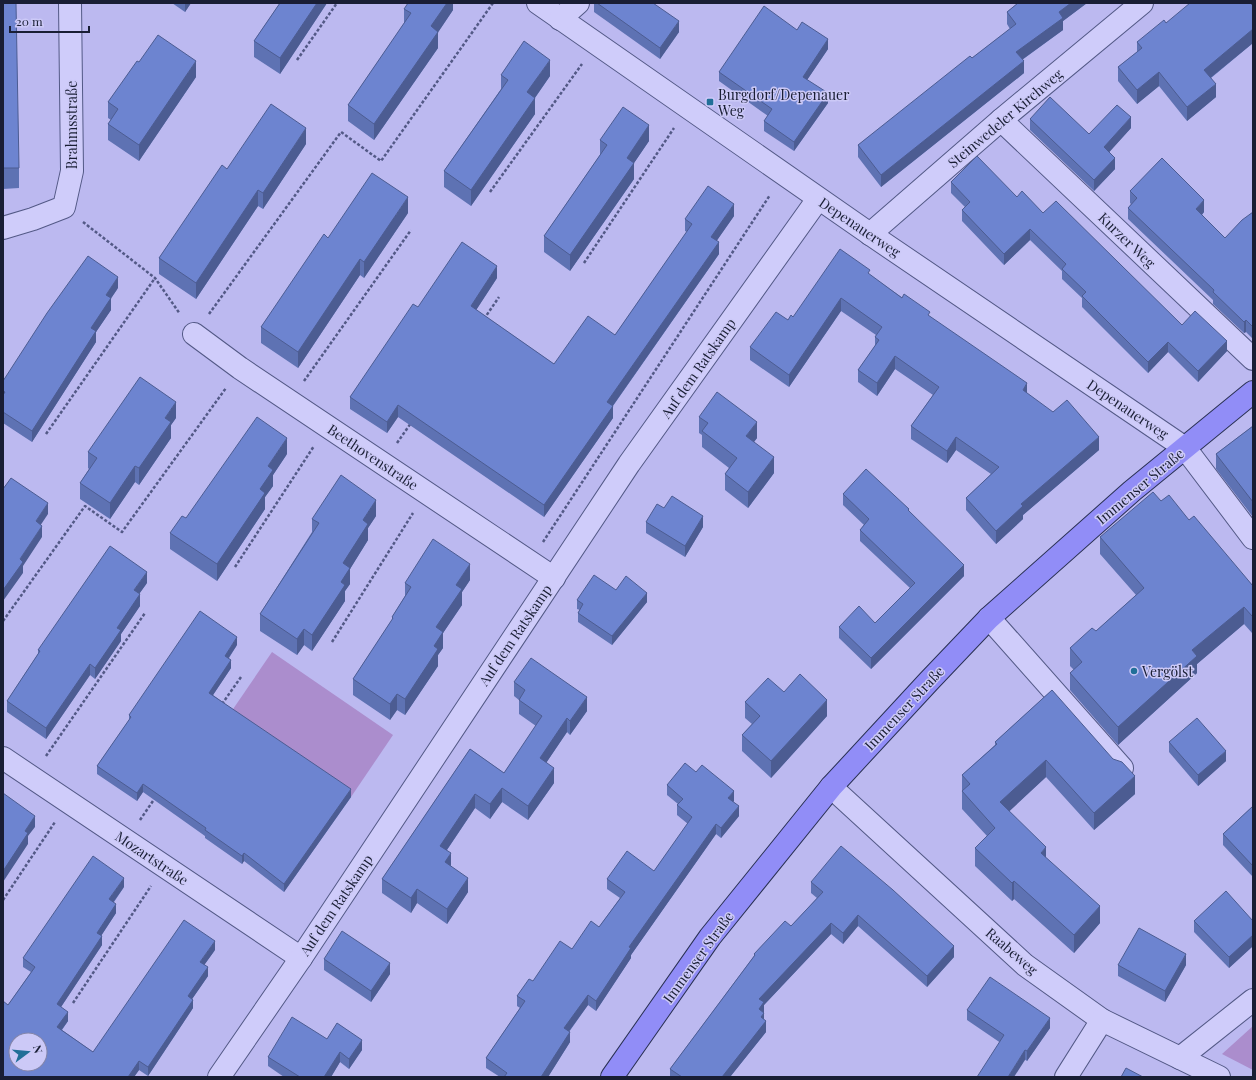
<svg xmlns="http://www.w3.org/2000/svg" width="1256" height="1080" font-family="'Playfair Display',serif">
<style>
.park{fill:#ab8dcd}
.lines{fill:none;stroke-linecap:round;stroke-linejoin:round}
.minor-casing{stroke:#535986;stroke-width:24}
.major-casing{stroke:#293053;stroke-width:24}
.path{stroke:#535986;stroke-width:2.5;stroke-dasharray:3 2;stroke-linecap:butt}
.minor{stroke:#cfccfa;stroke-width:22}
.major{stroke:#918df7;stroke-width:22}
.wall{fill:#5e72b3}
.shaded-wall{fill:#4c5c92}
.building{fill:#6d84d0;stroke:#4c5c92;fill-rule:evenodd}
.poi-dot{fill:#216f98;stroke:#ccc9f7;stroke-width:1.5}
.labels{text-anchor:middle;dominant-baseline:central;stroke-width:3;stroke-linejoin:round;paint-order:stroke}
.poi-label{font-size:14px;fill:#191e34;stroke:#ccc9f7;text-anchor:start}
.street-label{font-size:14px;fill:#191e34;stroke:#ccc9f7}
</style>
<rect width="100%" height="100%" fill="#bcb9f0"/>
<g class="park">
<path d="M 272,652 L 393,735 L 351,797 L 229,715 Z"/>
<path d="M 1253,1026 L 1253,1070 L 1222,1054 Z"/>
</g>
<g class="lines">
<defs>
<g id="minor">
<path d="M 538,3 L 870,234 L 1185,448 L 1253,538"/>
<path d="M 560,19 L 578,3"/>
<path d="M 1001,120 L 1253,359"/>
<path d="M 3,228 L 33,219 L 64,207 L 72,171 L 70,3"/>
<path d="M 870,234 L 1001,120 L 1142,3"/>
<path d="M 194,334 L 240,368 L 554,578"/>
<path d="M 989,618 L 1122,768"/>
<path d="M 3,758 L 301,958"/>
<path d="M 831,787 L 1025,965 L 1102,1020 L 1219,1077"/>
<path d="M 1180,1058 L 1253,1000"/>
<path d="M 219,1077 L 301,958 L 629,464 L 818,199"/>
<path d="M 1066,1077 L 1102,1020"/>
</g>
<path id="major" d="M 612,1077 L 710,937 L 831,787 L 929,681 L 989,618 L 1132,491 L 1253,392"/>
</defs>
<use href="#minor" class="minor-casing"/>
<use href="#major" class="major-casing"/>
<g class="path">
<path d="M 297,60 L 337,3"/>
<path d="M 490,192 L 582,64"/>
<path d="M 83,222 L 155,278 L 180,314"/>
<path d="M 584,263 L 674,128"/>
<path d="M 209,314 L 341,132 L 381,161 L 493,3"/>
<path d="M 484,319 L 499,297"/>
<path d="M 304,381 L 411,230"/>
<path d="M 46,434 L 155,278"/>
<path d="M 397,443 L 411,423"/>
<path d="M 543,542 L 770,195"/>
<path d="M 235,567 L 314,446"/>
<path d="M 3,621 L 85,506 L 122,532 L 226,388"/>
<path d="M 332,642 L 413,513"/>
<path d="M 222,704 L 241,677"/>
<path d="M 46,756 L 145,613"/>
<path d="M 140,820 L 155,798"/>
<path d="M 3,900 L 55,822"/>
<path d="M 73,1003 L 151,886"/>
</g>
<use href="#minor" class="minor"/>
<use href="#major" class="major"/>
</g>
<g class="wall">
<path d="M 3,3 L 19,168 L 19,188 L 3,189 Z"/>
<path d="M 172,3 L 191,3 L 185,12 Z"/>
<path d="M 280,3 L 327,3 L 280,74 L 254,57 L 254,41 Z"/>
<path d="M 453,3 L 453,10 L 438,32 L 438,48 L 374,140 L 348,121 L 348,105 L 404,24 L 404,9 Z"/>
<path d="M 594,3 L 653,3 L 679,32 L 660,59 L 594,12 Z"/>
<path d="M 1018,3 L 1087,3 L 1063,21 L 1063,30 L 1022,60 L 1024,73 L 881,187 L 858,157 L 858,145 L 1010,29 L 1007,24 L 1007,12 Z"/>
<path d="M 1253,6 L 1253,43 L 1211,78 L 1216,97 L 1187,121 L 1159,86 L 1137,104 L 1118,81 L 1118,67 L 1137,52 L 1137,42 L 1166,23 Z"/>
<path d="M 797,30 L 828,49 L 807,80 L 828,103 L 794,151 L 764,131 L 764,121 L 768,116 L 719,81 L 719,72 Z"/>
<path d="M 139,62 L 196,77 L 139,161 L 108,140 L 108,124 L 111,120 L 108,118 L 108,102 Z"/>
<path d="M 501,75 L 550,76 L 535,98 L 535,114 L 471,206 L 444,187 L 444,171 L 501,89 Z"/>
<path d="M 1030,119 L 1089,134 L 1131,128 L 1109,152 L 1115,169 L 1094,191 L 1030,130 Z"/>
<path d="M 600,140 L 649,141 L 634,163 L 634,179 L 570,271 L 544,252 L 544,236 L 600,155 Z"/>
<path d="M 306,144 L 263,209 L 258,206 L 196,299 L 159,274 L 159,258 L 227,169 Z"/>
<path d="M 951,182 L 1017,197 L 1043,213 L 1182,325 L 1227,351 L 1198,382 L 1168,352 L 1148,373 L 1082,307 L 1082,298 L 1062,279 L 1062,271 L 1030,240 L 1004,265 L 962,221 L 962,210 L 965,207 L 951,193 Z"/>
<path d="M 1130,191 L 1204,212 L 1202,215 L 1225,238 L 1253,212 L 1253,339 L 1246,332 L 1244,333 L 1213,304 L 1213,300 L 1128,219 L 1128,208 L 1131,204 L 1130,203 Z"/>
<path d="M 408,213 L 364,278 L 360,275 L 298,368 L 261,343 L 261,327 L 328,238 Z"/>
<path d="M 734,216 L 717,240 L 719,254 L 613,406 L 613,418 L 544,517 L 398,417 L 387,433 L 350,409 L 350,397 L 418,307 L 497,278 L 476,310 L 554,364 L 615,335 L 687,232 L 685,231 L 685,219 Z"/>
<path d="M 870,275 L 930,317 L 1099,450 L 1023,515 L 1023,519 L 996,544 L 966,510 L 966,498 L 991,474 L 956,450 L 947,463 L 911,439 L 911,426 L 933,395 L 895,369 L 877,396 L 858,382 L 858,370 L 875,346 L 875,337 L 876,335 L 841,311 L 789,387 L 750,360 L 750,347 L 788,320 Z"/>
<path d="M 118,288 L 111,298 L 111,310 L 96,332 L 96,342 L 32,442 L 3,423 L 3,381 Z"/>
<path d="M 699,417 L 757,438 L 754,442 L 774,473 L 748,508 L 725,490 L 725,474 L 729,468 L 702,447 L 702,435 L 699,433 Z"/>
<path d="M 176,418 L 171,425 L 171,438 L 139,485 L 135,482 L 110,519 L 80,499 L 80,483 L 89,469 L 88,468 L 88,452 Z"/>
<path d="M 1253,426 L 1253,517 L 1216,469 L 1216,454 Z"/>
<path d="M 287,454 L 273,475 L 273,486 L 265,497 L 265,509 L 217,581 L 170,549 L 170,533 L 186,518 Z"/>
<path d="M 843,494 L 909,511 L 964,576 L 871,669 L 839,638 L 839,627 L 875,623 L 910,588 L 860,541 L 860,530 L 864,525 L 843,505 Z"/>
<path d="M 1161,501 L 1189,520 L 1253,586 L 1252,633 L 1244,624 L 1197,664 L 1197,673 L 1118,745 L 1070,690 L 1070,673 L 1074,670 L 1070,666 L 1070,648 L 1096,631 L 1136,595 L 1100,554 L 1100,537 Z"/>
<path d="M 664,508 L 703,527 L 685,557 L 646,533 L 646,522 Z"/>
<path d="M 376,516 L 368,528 L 368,540 L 350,569 L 350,584 L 345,591 L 345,601 L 312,651 L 304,645 L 297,655 L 260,631 L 260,614 L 312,532 L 312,519 Z"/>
<path d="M 470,580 L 462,592 L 462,605 L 443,633 L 443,648 L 438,655 L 438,666 L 405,715 L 397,710 L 390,720 L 353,695 L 353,679 L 392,620 L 392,617 L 405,596 L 405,583 Z"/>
<path d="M 147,583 L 139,594 L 140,606 L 121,634 L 121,641 L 95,679 L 90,675 L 46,739 L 7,712 L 7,701 L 38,654 L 38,650 Z"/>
<path d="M 616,590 L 647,602 L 612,645 L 578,622 L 578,613 L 580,610 L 577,609 L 577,600 Z"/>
<path d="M 237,645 L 229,658 L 231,668 L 213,695 L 351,797 L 284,892 L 244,861 L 242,864 L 205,838 L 205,836 L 143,792 L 137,801 L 97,774 L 97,766 L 129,720 L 129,715 Z"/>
<path d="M 514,682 L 587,711 L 570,735 L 567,732 L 546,763 L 554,783 L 528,820 L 502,802 L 490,819 L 475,808 L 447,850 L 451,866 L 468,892 L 447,924 L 417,903 L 411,913 L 382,893 L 382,879 L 470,749 L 504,773 L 536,726 L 519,714 L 519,700 L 514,696 Z"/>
<path d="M 1052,690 L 1135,794 L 1094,830 L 1046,777 L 1009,811 L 1046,858 L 1100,923 L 1074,953 L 1014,899 L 1012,901 L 975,866 L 975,848 L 987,836 L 962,809 L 962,775 L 995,745 L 995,742 Z"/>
<path d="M 745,702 L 827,716 L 771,778 L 742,751 L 742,735 L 752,724 L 745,718 Z"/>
<path d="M 1169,742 L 1226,761 L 1198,786 L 1169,752 Z"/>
<path d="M 696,772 L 734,801 L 733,802 L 739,816 L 721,838 L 716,834 L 631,955 L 631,958 L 596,1011 L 588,1005 L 569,1032 L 570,1042 L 548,1077 L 500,1077 L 486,1068 L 486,1058 L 520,1008 L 517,1006 L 517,996 L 533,981 L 599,927 L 620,898 L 607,889 L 607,879 L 654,871 L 688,824 L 677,815 L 677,805 L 678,804 L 667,795 L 667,785 Z"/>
<path d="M 1253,806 L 1253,877 L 1223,845 L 1223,834 Z"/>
<path d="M 811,882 L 954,957 L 927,987 L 858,926 L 843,944 L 831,934 L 764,1005 L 764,1020 L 766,1032 L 730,1077 L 670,1077 L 670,1069 L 754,956 L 754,954 L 791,926 L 817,898 L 811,893 Z"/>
<path d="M 124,887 L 114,902 L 116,913 L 101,936 L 102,945 L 61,1007 L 68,1021 L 62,1030 L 93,1052 L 215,950 L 204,965 L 208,976 L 192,999 L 193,1008 L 148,1076 L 139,1070 L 134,1077 L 8,1005 L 31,972 L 23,967 L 23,958 Z"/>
<path d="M 1194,921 L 1253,921 L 1253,946 L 1229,968 L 1194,932 Z"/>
<path d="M 324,959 L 390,974 L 371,1002 L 324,970 Z"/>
<path d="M 1118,965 L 1186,965 L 1165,1002 L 1118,976 Z"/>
<path d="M 967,1010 L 1050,1028 L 1027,1061 L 967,1020 Z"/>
<path d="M 327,1039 L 362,1050 L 349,1069 L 340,1062 L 331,1077 L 284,1077 L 268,1066 L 268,1057 Z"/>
</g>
<g class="shaded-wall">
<path d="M 185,3 L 191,3 L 185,12 Z"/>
<path d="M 317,3 L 327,3 L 280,74 L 280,58 Z"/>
<path d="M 447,3 L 453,3 L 453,10 L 431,43 L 431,26 Z"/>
<path d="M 1071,3 L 1087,3 L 1063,21 L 1063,30 L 1016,64 L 1016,52 L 1059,12 Z"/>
<path d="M 679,21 L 679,32 L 660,59 L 660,48 Z"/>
<path d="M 1253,29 L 1253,43 L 1204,83 L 1204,70 Z"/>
<path d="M 438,32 L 438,48 L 374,140 L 374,124 Z"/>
<path d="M 828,39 L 828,49 L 803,86 L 803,77 Z"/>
<path d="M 550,60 L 550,76 L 527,109 L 527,92 Z"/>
<path d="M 196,61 L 196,77 L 139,161 L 139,145 Z"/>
<path d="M 1024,61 L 1024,73 L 881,187 L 881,175 Z"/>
<path d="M 1159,72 L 1159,86 L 1137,104 L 1137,90 Z"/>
<path d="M 1216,84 L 1216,97 L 1187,121 L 1187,107 Z"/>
<path d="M 828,93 L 828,103 L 794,151 L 794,142 Z"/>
<path d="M 535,98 L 535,114 L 471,206 L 471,190 Z"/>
<path d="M 1131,117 L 1131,128 L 1104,158 L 1104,147 Z"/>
<path d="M 649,125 L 649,141 L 634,163 L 634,179 L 570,271 L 570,255 L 627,158 Z"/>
<path d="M 306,128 L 306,144 L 263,209 L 263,193 Z"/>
<path d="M 1115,158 L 1115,169 L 1094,191 L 1094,180 Z"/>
<path d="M 258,190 L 258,206 L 196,299 L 196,283 Z"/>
<path d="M 408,197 L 408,213 L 364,278 L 364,262 Z"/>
<path d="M 1204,200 L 1204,212 L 1196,221 L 1196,209 Z"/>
<path d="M 734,204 L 734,216 L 711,249 L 711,237 Z"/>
<path d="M 1030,229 L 1030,240 L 1004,265 L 1004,254 Z"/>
<path d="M 719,242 L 719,254 L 607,414 L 607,402 Z"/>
<path d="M 360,259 L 360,275 L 298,368 L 298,352 Z"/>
<path d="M 497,266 L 497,278 L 471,318 L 471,306 Z"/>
<path d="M 118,277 L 118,288 L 106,306 L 106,295 Z"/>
<path d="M 111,298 L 111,310 L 96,332 L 96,342 L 32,442 L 32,431 L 91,328 Z"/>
<path d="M 841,298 L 841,311 L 789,387 L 789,375 Z"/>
<path d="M 1246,320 L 1246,332 L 1244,333 L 1244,322 Z"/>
<path d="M 1227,341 L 1227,351 L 1198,382 L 1198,371 Z"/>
<path d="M 1168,342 L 1168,352 L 1148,373 L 1148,362 Z"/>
<path d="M 895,356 L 895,369 L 877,396 L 877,383 Z"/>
<path d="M 1027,383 L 1027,396 L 1023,390 Z"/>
<path d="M 176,402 L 176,418 L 171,425 L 171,438 L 139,485 L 139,468 L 165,418 Z"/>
<path d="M 398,405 L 398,417 L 387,433 L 387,422 Z"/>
<path d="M 613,406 L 613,418 L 544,517 L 544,505 Z"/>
<path d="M 757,422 L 757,438 L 746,452 L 746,436 Z"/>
<path d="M 956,437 L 956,450 L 947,463 L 947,451 Z"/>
<path d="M 1099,437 L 1099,450 L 1023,515 L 1023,519 L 996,544 L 996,531 L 1021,504 Z"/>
<path d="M 287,438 L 287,454 L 273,475 L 273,486 L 265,497 L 265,509 L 217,581 L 217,564 L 260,489 L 268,466 Z"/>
<path d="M 774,457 L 774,473 L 748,508 L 748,492 Z"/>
<path d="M 135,466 L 135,482 L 110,519 L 110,503 Z"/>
<path d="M 376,500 L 376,516 L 368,528 L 368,540 L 350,569 L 350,584 L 345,591 L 345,601 L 312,651 L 312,635 L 341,582 L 343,563 L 363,520 Z"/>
<path d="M 48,503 L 48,514 L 36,532 L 36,521 Z"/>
<path d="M 703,516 L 703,527 L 685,557 L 685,546 Z"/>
<path d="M 42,526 L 42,537 L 23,566 L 23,573 L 3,601 L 3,590 L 20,559 Z"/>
<path d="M 470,564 L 470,580 L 462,592 L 462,605 L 443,633 L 443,648 L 438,655 L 438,666 L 405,715 L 405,699 L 434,646 L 436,627 L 456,585 Z"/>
<path d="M 964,565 L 964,576 L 871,669 L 871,658 Z"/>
<path d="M 147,572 L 147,583 L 134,601 L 134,590 Z"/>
<path d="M 647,593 L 647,602 L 612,645 L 612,636 Z"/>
<path d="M 140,594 L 140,606 L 121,634 L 121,641 L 95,679 L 95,668 L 117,628 Z"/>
<path d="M 1244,607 L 1244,624 L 1197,664 L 1197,673 L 1118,745 L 1118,727 L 1192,650 Z"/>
<path d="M 1253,615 L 1253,632 L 1252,633 L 1252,616 Z"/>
<path d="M 304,629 L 304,645 L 297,655 L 297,639 Z"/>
<path d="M 237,637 L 237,645 L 225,663 L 225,656 Z"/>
<path d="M 231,660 L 231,668 L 209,701 L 209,693 Z"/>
<path d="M 90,664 L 90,675 L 46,739 L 46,728 Z"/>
<path d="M 397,694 L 397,710 L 390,720 L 390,704 Z"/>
<path d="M 587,697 L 587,711 L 570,735 L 570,721 Z"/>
<path d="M 827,700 L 827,716 L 771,778 L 771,761 Z"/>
<path d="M 567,718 L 567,732 L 540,772 L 540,758 Z"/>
<path d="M 1226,751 L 1226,761 L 1198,786 L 1198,775 Z"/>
<path d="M 1046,760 L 1046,777 L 1000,820 L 1000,802 Z"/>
<path d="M 554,768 L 554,783 L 528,820 L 528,806 Z"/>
<path d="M 1135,776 L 1135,794 L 1094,830 L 1094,813 Z"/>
<path d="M 143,784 L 143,792 L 137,801 L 137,793 Z"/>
<path d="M 502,788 L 502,802 L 490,819 L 490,804 Z"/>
<path d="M 351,789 L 351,797 L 284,892 L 284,884 Z"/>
<path d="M 734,791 L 734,801 L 728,807 L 728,798 Z"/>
<path d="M 475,794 L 475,808 L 440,860 L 440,846 Z"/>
<path d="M 739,806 L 739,816 L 721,838 L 721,828 Z"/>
<path d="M 35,816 L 35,827 L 28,836 L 28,844 L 3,882 L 3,871 L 25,831 Z"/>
<path d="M 716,824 L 716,834 L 631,955 L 631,958 L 596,1011 L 596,1001 L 629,947 Z"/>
<path d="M 1046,847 L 1046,865 L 1041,853 Z"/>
<path d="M 244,853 L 244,861 L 242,864 L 242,856 Z"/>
<path d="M 451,853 L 451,867 L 445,862 Z"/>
<path d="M 124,878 L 124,887 L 109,908 L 109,899 Z"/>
<path d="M 468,878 L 468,892 L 447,924 L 447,909 Z"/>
<path d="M 1014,881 L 1014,899 L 1012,901 L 1012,883 Z"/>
<path d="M 417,889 L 417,903 L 411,913 L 411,898 Z"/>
<path d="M 116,904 L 116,913 L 97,942 L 97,933 Z"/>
<path d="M 1100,906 L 1100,923 L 1074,953 L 1074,935 Z"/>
<path d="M 858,915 L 858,926 L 843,944 L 843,933 Z"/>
<path d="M 831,923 L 831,934 L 764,1005 L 764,1012 L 759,1019 L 759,999 Z"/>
<path d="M 1253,935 L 1253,946 L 1229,968 L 1229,957 Z"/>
<path d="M 102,936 L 102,945 L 57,1013 L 57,1004 Z"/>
<path d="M 215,941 L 215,950 L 200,971 L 200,962 Z"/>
<path d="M 954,946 L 954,957 L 927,987 L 927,976 Z"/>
<path d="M 1186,954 L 1186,965 L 1165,1002 L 1165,991 Z"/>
<path d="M 390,963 L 390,974 L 371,1002 L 371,991 Z"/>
<path d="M 208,967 L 208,976 L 188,1005 L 188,996 Z"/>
<path d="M 588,995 L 588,1005 L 564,1038 L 564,1028 Z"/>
<path d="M 193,1000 L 193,1008 L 148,1076 L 148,1067 Z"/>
<path d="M 68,1012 L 68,1021 L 57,1036 L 57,1027 Z"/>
<path d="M 764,1013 L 764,1023 L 766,1021 L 766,1032 L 730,1077 L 722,1077 Z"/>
<path d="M 1050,1018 L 1050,1028 L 1027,1061 L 1027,1051 Z"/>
<path d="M 570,1032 L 570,1042 L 548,1077 L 541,1077 Z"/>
<path d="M 362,1040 L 362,1050 L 349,1069 L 349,1059 Z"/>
<path d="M 1025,1050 L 1025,1060 L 1014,1077 L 1008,1077 Z"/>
<path d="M 340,1052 L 340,1062 L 331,1077 L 324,1077 Z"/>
<path d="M 139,1061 L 139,1070 L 134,1077 L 128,1077 Z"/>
</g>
<g class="building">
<path d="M 3,3 L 16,3 L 19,168 L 3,168 Z"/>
<path d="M 280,3 L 317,3 L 280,58 L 254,41 Z"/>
<path d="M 408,3 L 447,3 L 431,26 L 438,32 L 374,124 L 348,105 L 411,13 L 404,9 Z"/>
<path d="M 597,3 L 653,3 L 679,21 L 660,48 Z"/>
<path d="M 1018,3 L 1071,3 L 1059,12 L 1063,18 L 1016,52 L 1024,61 L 881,175 L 858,145 L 970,56 L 972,58 L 1016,24 L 1007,12 Z"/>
<path d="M 1190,3 L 1250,3 L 1253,6 L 1253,29 L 1204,70 L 1216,84 L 1187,107 L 1159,72 L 1137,90 L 1118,67 L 1142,48 L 1137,42 L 1164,20 L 1166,23 Z"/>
<path d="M 764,6 L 797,30 L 802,22 L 828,39 L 803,77 L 828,93 L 794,142 L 764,121 L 772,109 L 719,72 Z"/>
<path d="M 158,35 L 196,61 L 139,145 L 108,124 L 118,109 L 108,102 L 137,61 L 139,62 Z"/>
<path d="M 524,41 L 550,60 L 527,92 L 535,98 L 471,190 L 444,171 L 508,80 L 501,75 Z"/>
<path d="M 1050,97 L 1089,134 L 1117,105 L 1131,117 L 1104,147 L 1115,158 L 1094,180 L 1030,119 Z"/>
<path d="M 271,104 L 306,128 L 263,193 L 258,190 L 196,283 L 159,258 L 222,165 L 227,169 Z"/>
<path d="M 623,107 L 649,125 L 627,158 L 634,163 L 570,255 L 544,236 L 607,145 L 600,140 Z"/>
<path d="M 977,156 L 1017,197 L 1022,191 L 1043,213 L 1056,201 L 1182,325 L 1195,311 L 1227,341 L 1198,371 L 1168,342 L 1148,362 L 1082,296 L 1086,292 L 1062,269 L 1066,264 L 1030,229 L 1004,254 L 962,210 L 970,202 L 951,182 Z"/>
<path d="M 1162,158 L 1204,200 L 1196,209 L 1225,238 L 1242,220 L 1253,212 L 1253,327 L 1246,320 L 1244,322 L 1213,292 L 1214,290 L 1128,208 L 1137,198 L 1130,191 Z"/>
<path d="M 372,173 L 408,197 L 364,262 L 360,259 L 298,352 L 261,327 L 324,234 L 328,238 Z"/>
<path d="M 708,186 L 734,204 L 711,237 L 719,242 L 607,402 L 613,406 L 544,505 L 398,405 L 387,422 L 350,397 L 413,304 L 418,307 L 462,242 L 497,266 L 471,306 L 554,364 L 588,316 L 615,335 L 692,224 L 685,219 Z"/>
<path d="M 840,249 L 870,270 L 868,273 L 902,298 L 904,294 L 930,312 L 928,315 L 1027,383 L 1023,390 L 1053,412 L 1067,400 L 1099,437 L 1021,504 L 1023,506 L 996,531 L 966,498 L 999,467 L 956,437 L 947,451 L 911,426 L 939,387 L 895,356 L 877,383 L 858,370 L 879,340 L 875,337 L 882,327 L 841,298 L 789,375 L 750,347 L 776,312 L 788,320 L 791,315 L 793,317 Z"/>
<path d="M 88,256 L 118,277 L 106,295 L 111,298 L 91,328 L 96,331 L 32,431 L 3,412 L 3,395 L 5,392 L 3,391 L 3,381 L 47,313 Z"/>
<path d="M 140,377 L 176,402 L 165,418 L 171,422 L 139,468 L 135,466 L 110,503 L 80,483 L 97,458 L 88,452 Z"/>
<path d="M 717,392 L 757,422 L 746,436 L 774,457 L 748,492 L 725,474 L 737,458 L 702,431 L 708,423 L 699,417 Z"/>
<path d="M 257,417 L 287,438 L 268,466 L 273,470 L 260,489 L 265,493 L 217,564 L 170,533 L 182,516 L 186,518 Z"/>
<path d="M 1253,426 L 1253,502 L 1216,454 Z"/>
<path d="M 866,469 L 909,509 L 908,510 L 964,565 L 871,658 L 839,627 L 859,606 L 875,623 L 915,583 L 860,530 L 869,519 L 843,494 Z"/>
<path d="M 341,475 L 376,500 L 363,520 L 368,524 L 343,563 L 350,568 L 341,582 L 345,585 L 312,635 L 304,629 L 297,639 L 260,614 L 319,523 L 312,519 Z"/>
<path d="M 11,478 L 48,503 L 36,521 L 42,526 L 20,559 L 23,562 L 3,590 L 3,489 Z"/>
<path d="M 1153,492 L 1161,501 L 1169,495 L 1189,520 L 1194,516 L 1253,586 L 1253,615 L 1252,616 L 1244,607 L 1192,650 L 1197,656 L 1118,727 L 1070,673 L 1082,662 L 1070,648 L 1092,628 L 1096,631 L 1144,588 L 1100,537 Z"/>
<path d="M 672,496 L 703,516 L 685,546 L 646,522 L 657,504 L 664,508 Z"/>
<path d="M 433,539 L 470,564 L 456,585 L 462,589 L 436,627 L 443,632 L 434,646 L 438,649 L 405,699 L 397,694 L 390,704 L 353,679 L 393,618 L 392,617 L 411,587 L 405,583 Z"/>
<path d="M 110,546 L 147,572 L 134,590 L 140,594 L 117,628 L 121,630 L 95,668 L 90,664 L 46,728 L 7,701 L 40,651 L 38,650 Z"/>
<path d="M 594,575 L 616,590 L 626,576 L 647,593 L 612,636 L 578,613 L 583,604 L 577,600 Z"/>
<path d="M 200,611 L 237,637 L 225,656 L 231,660 L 209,693 L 351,789 L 284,884 L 244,853 L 242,856 L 205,830 L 206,828 L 143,784 L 137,793 L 97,766 L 131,717 L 129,715 Z"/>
<path d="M 531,658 L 587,697 L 570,721 L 567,718 L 540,758 L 554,768 L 528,806 L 502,788 L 490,804 L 475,794 L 440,846 L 451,853 L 445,862 L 468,878 L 447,909 L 417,889 L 411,898 L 382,879 L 470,749 L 504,773 L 542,716 L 519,700 L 525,690 L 514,682 Z"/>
<path d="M 800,674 L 827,700 L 771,761 L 742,735 L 760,716 L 745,702 L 768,678 L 784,692 Z"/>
<path d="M 1052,690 L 1113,759 L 1122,762 L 1135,776 L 1094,813 L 1046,760 L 1000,802 L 1046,847 L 1041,853 L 1100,906 L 1074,935 L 1014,881 L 1012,883 L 975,848 L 995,828 L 962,791 L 970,784 L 962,775 L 997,744 L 995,742 Z"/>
<path d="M 1197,718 L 1226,751 L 1198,775 L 1169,742 Z"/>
<path d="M 685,763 L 696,772 L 702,765 L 734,791 L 728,798 L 739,806 L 721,828 L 716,824 L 629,947 L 631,948 L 596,1001 L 588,995 L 564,1028 L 570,1032 L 541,1077 L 504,1077 L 507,1073 L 486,1058 L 525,1001 L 517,996 L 529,979 L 533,981 L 560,941 L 572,949 L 591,921 L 599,927 L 625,892 L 607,879 L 627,851 L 654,871 L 692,817 L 677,805 L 683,799 L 667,785 Z"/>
<path d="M 3,793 L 35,816 L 25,831 L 28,833 L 3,871 Z"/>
<path d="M 1253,806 L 1253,866 L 1223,834 Z"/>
<path d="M 841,846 L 893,890 L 954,946 L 927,976 L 858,915 L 843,933 L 831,923 L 759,999 L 764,1002 L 759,1009 L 764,1013 L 761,1017 L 766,1021 L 722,1077 L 682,1077 L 670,1069 L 755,955 L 754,954 L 785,921 L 791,926 L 823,892 L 811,882 Z"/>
<path d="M 93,856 L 124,878 L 109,899 L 116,904 L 97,933 L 102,936 L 57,1004 L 68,1012 L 57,1027 L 93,1052 L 184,920 L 215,941 L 200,962 L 208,967 L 188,996 L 193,1000 L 148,1067 L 139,1061 L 128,1077 L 3,1077 L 3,1001 L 8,1005 L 35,967 L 23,958 ZM 16,1040 L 40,1040 L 40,1064 L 16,1064 Z"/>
<path d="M 1226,891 L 1253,921 L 1253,935 L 1229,957 L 1194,921 Z"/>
<path d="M 1139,928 L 1186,954 L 1165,991 L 1118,965 Z"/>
<path d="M 342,931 L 390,963 L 371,991 L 324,959 Z"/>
<path d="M 990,977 L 1050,1018 L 1027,1051 L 1025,1050 L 1008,1077 L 977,1077 L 1004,1035 L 967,1010 Z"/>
<path d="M 292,1017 L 327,1039 L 337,1023 L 362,1040 L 349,1059 L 340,1052 L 324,1077 L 300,1077 L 268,1057 Z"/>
<path d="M 1126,1068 L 1143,1077 L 1121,1077 Z"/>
</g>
<g class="poi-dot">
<rect x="706" y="98" width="8" height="8" rx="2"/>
<circle cx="1134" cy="671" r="4"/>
</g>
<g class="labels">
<g class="poi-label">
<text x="718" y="94">Burgdorf/Depenauer<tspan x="718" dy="16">Weg</tspan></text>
<text x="1142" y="671">Vergölst</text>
</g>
<g class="street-label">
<text transform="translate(1005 118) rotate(-40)">Steinwedeler Kirchweg</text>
<text transform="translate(71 125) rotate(-90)">Brahmsstraße</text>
<text transform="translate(860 227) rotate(34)">Depenauerweg</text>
<text transform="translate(1127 240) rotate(44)">Kurzer Weg</text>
<text transform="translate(698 368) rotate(-55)">Auf dem Ratskamp</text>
<text transform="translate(1128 409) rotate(34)">Depenauerweg</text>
<text transform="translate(373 457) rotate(34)">Beethovenstraße</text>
<text transform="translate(1140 486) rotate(-40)">Immenser Straße</text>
<text transform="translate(515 635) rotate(-56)">Auf dem Ratskamp</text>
<text transform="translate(904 708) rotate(-47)">Immenser Straße</text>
<text transform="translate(152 858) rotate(34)">Mozartstraße</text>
<text transform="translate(336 905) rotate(-56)">Auf dem Ratskamp</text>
<text transform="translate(1012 951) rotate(41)">Raabeweg</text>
<text transform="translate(698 957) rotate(-54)">Immenser Straße</text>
</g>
</g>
<rect width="1256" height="1080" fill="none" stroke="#191e34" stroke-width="8"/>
<g transform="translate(28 1052) rotate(74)"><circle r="19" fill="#ccc9f7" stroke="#8485a9"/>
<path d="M0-3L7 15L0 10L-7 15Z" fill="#216f98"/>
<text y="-6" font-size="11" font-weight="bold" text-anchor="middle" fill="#191e34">N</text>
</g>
<path d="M10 26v6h79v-6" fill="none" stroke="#191e34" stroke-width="2"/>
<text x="16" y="26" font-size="12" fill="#191e34" stroke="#ccc9f7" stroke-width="3" paint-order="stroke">20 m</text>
</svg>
